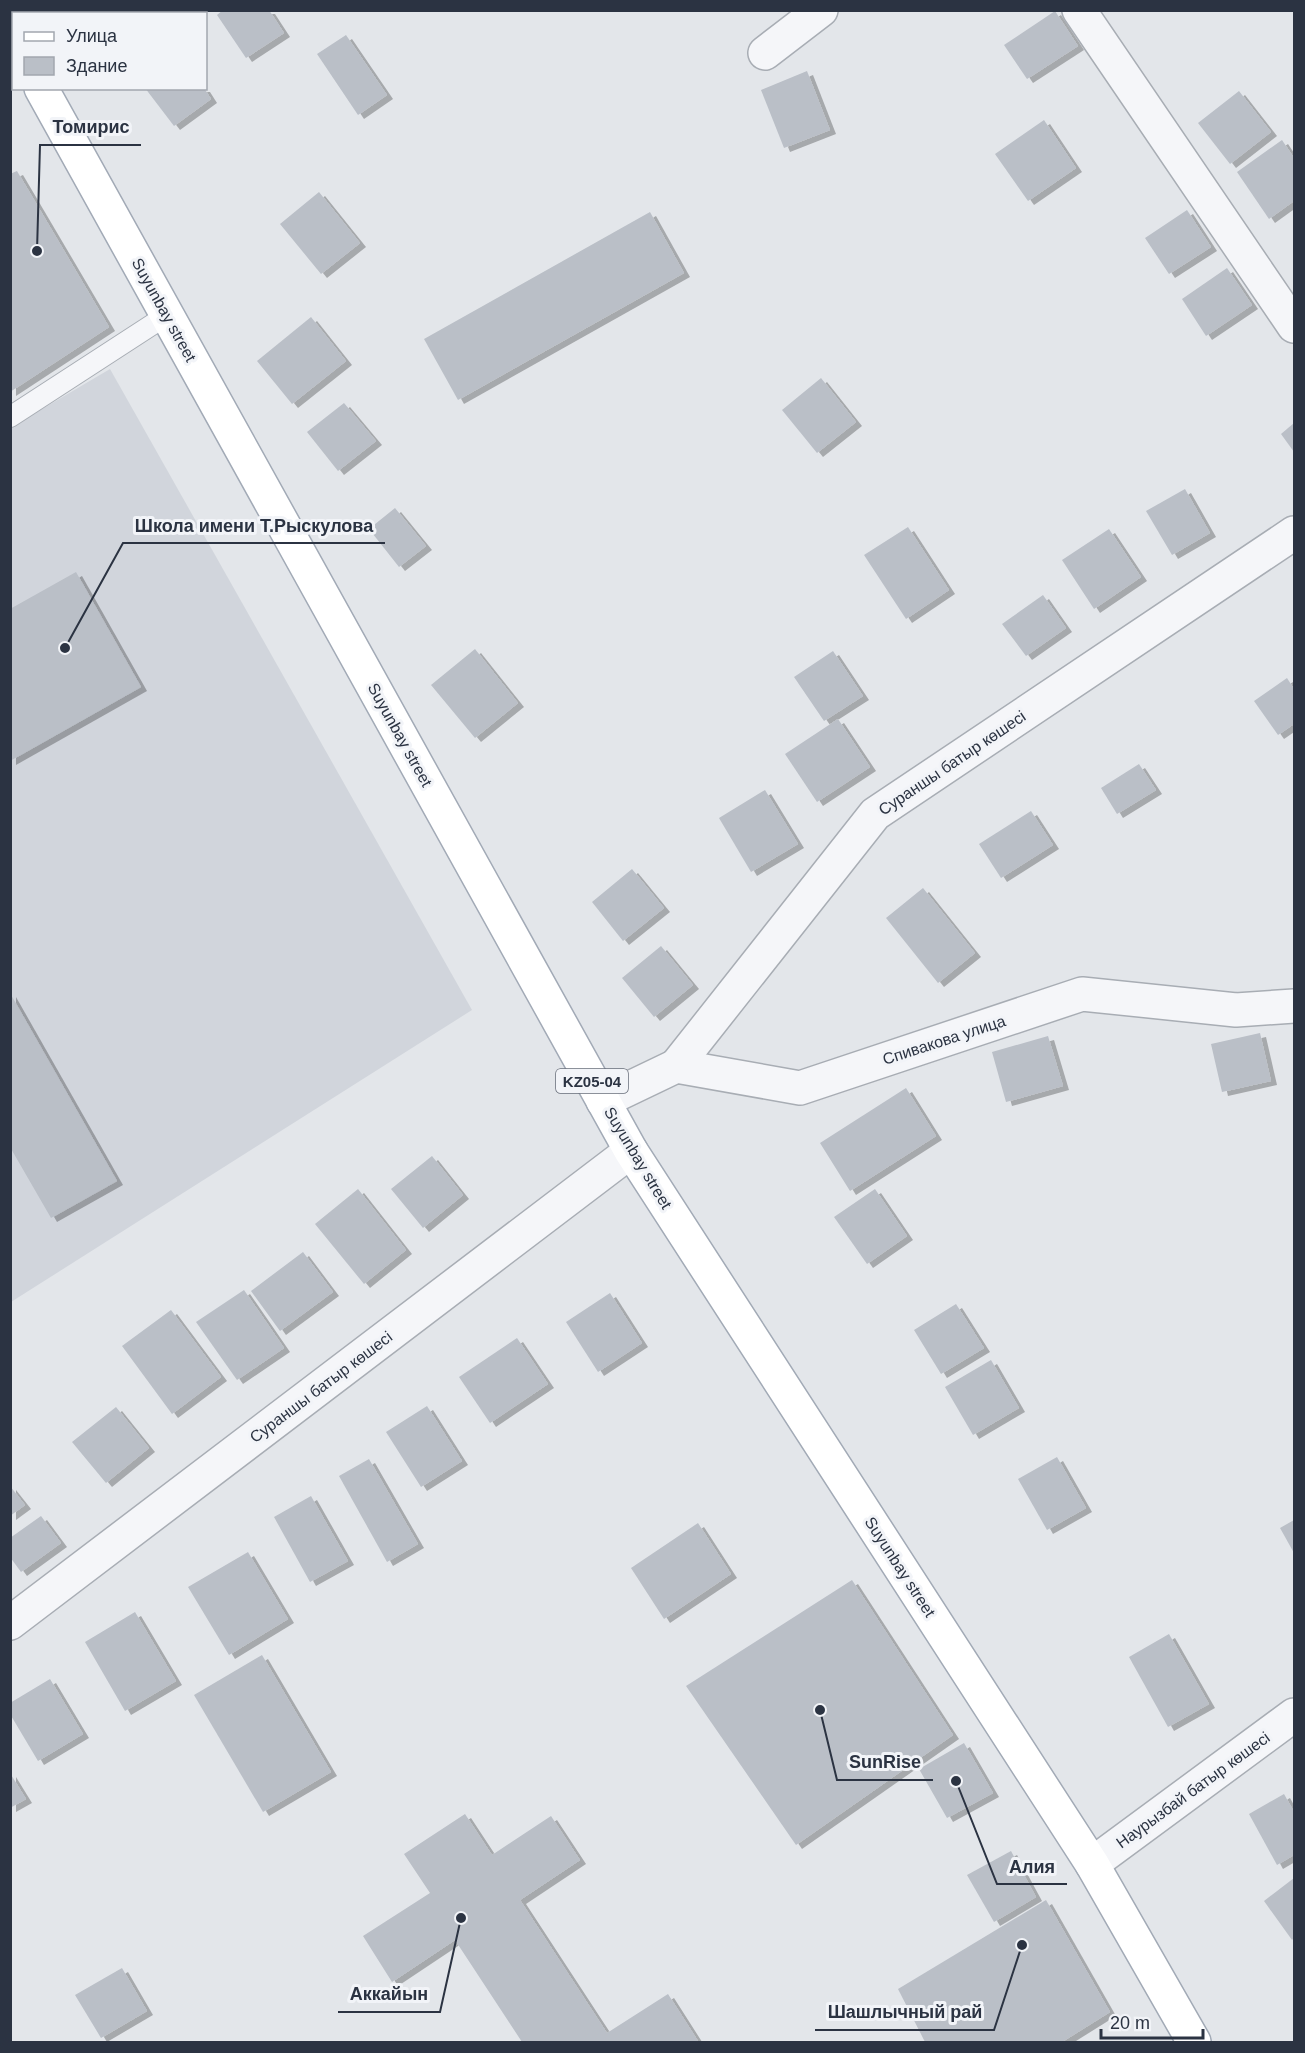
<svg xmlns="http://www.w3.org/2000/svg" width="1305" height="2053" font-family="Helvetica,sans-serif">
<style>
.built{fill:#d1d5dc}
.building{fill:#babfc7;filter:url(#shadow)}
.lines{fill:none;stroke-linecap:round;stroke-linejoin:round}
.lane-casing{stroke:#a8adb4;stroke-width:22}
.street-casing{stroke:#a8adb4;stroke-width:36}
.primary-casing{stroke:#a2aab6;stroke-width:36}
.lane{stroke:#f5f6f9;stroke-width:20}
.street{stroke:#f5f6f9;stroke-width:33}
.primary{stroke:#fff;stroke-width:33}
.labels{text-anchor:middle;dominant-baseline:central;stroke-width:6;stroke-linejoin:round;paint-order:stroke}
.shield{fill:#f2f4f8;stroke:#676d79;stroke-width:1.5}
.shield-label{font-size:15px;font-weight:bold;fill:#2b3342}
.street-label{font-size:16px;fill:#2b3342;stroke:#f2f4f8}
.leader{fill:none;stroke:#2b3342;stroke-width:2}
.callout-dot{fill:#2b3342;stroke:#f2f4f8;stroke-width:2}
.callout-label{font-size:18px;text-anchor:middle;font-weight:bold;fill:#2b3342;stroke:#f2f4f8;stroke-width:6;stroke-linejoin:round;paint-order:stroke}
</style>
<defs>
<filter id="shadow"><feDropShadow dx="6" dy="4" stdDeviation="0" flood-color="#0004"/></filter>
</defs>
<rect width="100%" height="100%" fill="#e3e6ea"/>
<path class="built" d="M 110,369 L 472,1010 L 11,1302 L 10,428 Z"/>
<g class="building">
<path d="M 223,10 L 269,10 L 284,33 L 246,58 L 217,15 Z"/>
<path d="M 1055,11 L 1078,46 L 1027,79 L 1004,45 Z"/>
<path d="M 346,35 L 387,95 L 358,115 L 317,54 Z"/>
<path d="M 807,71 L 830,130 L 784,148 L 761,90 Z"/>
<path d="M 145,88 L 204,88 L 211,99 L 174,126 Z"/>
<path d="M 1239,91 L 1271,132 L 1230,164 L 1198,123 Z"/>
<path d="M 1044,120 L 1076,168 L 1028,201 L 995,154 Z"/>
<path d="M 1282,140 L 1294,158 L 1294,201 L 1269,219 L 1237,172 Z"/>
<path d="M 17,171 L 109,327 L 10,392 L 10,174 Z"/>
<path d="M 319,192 L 360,243 L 321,274 L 280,224 Z"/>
<path d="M 1187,210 L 1211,247 L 1169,274 L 1145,238 Z"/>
<path d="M 650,212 L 684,273 L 458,400 L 424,339 Z"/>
<path d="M 1227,268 L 1252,305 L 1206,336 L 1182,299 Z"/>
<path d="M 311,317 L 346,361 L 292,404 L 257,361 Z"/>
<path d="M 821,378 L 856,422 L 817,453 L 782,410 Z"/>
<path d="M 344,403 L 376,441 L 338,471 L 307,432 Z"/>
<path d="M 1294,423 L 1294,452 L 1281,434 Z"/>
<path d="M 1185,489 L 1210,533 L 1172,555 L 1146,511 Z"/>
<path d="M 395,508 L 426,546 L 399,567 L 369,529 Z"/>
<path d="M 908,527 L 949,590 L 906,619 L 864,555 Z"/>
<path d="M 1109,529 L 1141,577 L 1094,609 L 1062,560 Z"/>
<path d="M 76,572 L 141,687 L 10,761 L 10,609 Z"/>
<path d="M 1043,595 L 1066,628 L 1026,656 L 1002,624 Z"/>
<path d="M 475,649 L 518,703 L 475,738 L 431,685 Z"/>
<path d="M 833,651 L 863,696 L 824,721 L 794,677 Z"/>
<path d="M 1287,678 L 1294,689 L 1294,724 L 1278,735 L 1254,701 Z"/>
<path d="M 838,719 L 870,767 L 817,802 L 785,754 Z"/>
<path d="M 1139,764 L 1156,790 L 1117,814 L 1101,788 Z"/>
<path d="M 765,790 L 798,844 L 751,872 L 719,818 Z"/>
<path d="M 1031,811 L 1053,845 L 1001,878 L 979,844 Z"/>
<path d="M 632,869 L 664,908 L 623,941 L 592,902 Z"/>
<path d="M 923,888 L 975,953 L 938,983 L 886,918 Z"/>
<path d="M 661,946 L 693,985 L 654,1017 L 622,978 Z"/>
<path d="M 10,993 L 117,1181 L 51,1218 L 10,1147 Z"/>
<path d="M 1260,1033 L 1271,1081 L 1222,1092 L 1211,1044 Z"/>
<path d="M 1048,1036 L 1063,1086 L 1006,1102 L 992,1052 Z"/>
<path d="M 906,1088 L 936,1136 L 850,1191 L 820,1143 Z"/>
<path d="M 432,1156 L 463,1195 L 423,1228 L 391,1189 Z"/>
<path d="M 358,1189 L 406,1250 L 364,1284 L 315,1224 Z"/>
<path d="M 875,1189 L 907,1236 L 867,1264 L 834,1217 Z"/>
<path d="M 303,1252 L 333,1292 L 280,1331 L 251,1291 Z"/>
<path d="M 244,1290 L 284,1348 L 237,1380 L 196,1322 Z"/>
<path d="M 610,1293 L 642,1343 L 598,1372 L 566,1322 Z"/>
<path d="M 956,1304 L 984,1348 L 941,1374 L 914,1330 Z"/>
<path d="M 171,1310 L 221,1377 L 172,1414 L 122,1346 Z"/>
<path d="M 517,1338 L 548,1384 L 490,1423 L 459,1377 Z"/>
<path d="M 991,1360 L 1019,1408 L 973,1435 L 945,1387 Z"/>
<path d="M 427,1406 L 462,1461 L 421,1487 L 386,1432 Z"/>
<path d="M 116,1407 L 149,1448 L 106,1483 L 72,1442 Z"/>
<path d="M 1057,1457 L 1086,1508 L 1047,1530 L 1018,1479 Z"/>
<path d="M 369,1459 L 418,1544 L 387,1562 L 339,1476 Z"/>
<path d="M 10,1486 L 25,1505 L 10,1516 Z"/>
<path d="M 311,1496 L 348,1561 L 310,1582 L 274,1517 Z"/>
<path d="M 41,1516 L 61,1543 L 21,1572 L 10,1557 L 10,1538 Z"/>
<path d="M 1294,1520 L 1294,1553 L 1280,1528 Z"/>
<path d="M 698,1523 L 731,1574 L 664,1619 L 631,1568 Z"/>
<path d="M 248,1552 L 288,1619 L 229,1655 L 188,1587 Z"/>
<path d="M 852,1580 L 953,1735 L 796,1845 L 686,1686 Z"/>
<path d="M 135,1612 L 176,1681 L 125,1711 L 85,1642 Z"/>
<path d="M 1169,1634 L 1209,1704 L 1168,1727 L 1129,1657 Z"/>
<path d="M 262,1655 L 331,1772 L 263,1812 L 194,1695 Z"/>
<path d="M 50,1679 L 83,1734 L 38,1761 L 10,1714 L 10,1703 Z"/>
<path d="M 964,1743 L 993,1793 L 947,1818 L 919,1769 Z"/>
<path d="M 10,1773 L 26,1799 L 10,1808 Z"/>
<path d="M 1284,1794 L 1294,1812 L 1294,1855 L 1277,1865 L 1249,1814 Z"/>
<path d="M 465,1814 L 492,1855 L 551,1816 L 580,1860 L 520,1900 L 607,2033 L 668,1994 L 698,2041 L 522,2042 L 455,1940 L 392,1982 L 363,1936 L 430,1893 L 404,1854 Z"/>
<path d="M 1011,1851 L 1036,1897 L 994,1922 L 967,1875 Z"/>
<path d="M 1294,1878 L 1294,1938 L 1292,1940 L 1264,1901 Z"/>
<path d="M 1046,1900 L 1110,2012 L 1062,2042 L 925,2042 L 898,1989 Z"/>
<path d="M 122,1968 L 147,2011 L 101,2038 L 75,1995 Z"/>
</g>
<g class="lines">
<defs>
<path id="lane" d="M 10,417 L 167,315"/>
<g id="street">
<path d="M 1079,10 L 1294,326"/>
<path d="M 31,14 L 35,10"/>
<path d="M 765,53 L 821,10"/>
<path d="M 676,1066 L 875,814 L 1294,533"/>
<path d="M 603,1101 L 676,1066 L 800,1088 L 1082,994 L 1236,1010 L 1294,1006"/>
<path d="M 10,1623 L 631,1151"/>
<path d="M 1092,1864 L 1294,1715"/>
</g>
<g id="primary">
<path d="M 10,33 L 14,39"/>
<path d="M 41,88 L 631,1151 L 1092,1864 L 1194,2042"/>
</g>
</defs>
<use href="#lane" class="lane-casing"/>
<use href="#street" class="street-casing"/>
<use href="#primary" class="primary-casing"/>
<use href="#lane" class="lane"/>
<use href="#street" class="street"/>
<use href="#primary" class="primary"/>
</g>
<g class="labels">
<rect class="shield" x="556" y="1069" width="72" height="24" rx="4.5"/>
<g class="shield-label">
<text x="592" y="1081">KZ05-04</text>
</g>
<g class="street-label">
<text transform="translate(164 310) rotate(61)">Suyunbay street</text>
<text transform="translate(400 735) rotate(61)">Suyunbay street</text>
<text transform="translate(952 763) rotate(-34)">Сураншы батыр көшесі</text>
<text transform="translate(944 1040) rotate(-18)">Спивакова улица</text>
<text transform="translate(638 1158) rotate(59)">Suyunbay street</text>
<text transform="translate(321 1387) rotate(-37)">Сураншы батыр көшесі</text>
<text transform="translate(900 1567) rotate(57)">Suyunbay street</text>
<text transform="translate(1193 1790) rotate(-36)">Наурызбай батыр көшесі</text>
</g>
</g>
<path class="leader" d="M37 251L40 145H141M65 648L123 543H385M820 1710L837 1780H933M956 1781L997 1884H1067M461 1918L440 2012H338M1022 1945L994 2030H815"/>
<g class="callout-dot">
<circle cx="37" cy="251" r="6"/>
<circle cx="65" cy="648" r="6"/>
<circle cx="820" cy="1710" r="6"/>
<circle cx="956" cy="1781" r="6"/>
<circle cx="461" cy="1918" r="6"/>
<circle cx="1022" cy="1945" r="6"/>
</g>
<g class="callout-label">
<text x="91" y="133">Томирис</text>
<text x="254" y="532">Школа имени Т.Рыскулова</text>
<text x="885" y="1768">SunRise</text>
<text x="1032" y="1873">Алия</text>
<text x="389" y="2000">Аккайын</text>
<text x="905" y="2018">Шашлычный рай</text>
</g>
<rect width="1305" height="2053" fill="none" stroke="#2b3342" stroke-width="24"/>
<rect x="12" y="12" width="195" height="78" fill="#f2f4f8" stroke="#a2a7af" stroke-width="1.5"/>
<rect x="24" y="32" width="30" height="9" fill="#ffffff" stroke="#a2a7af" stroke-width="1.5"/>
<text x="66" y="42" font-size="18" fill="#2b3342">Улица</text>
<rect x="24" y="57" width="30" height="18" fill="#babfc7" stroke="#a2a7af" stroke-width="1.5"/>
<text x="66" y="72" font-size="18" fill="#2b3342">Здание</text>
<path d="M1101 2029v9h102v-9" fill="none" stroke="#2b3342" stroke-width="3"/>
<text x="1110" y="2029" font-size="18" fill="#2b3342" stroke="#f2f4f8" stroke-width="4.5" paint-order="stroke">20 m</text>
</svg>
